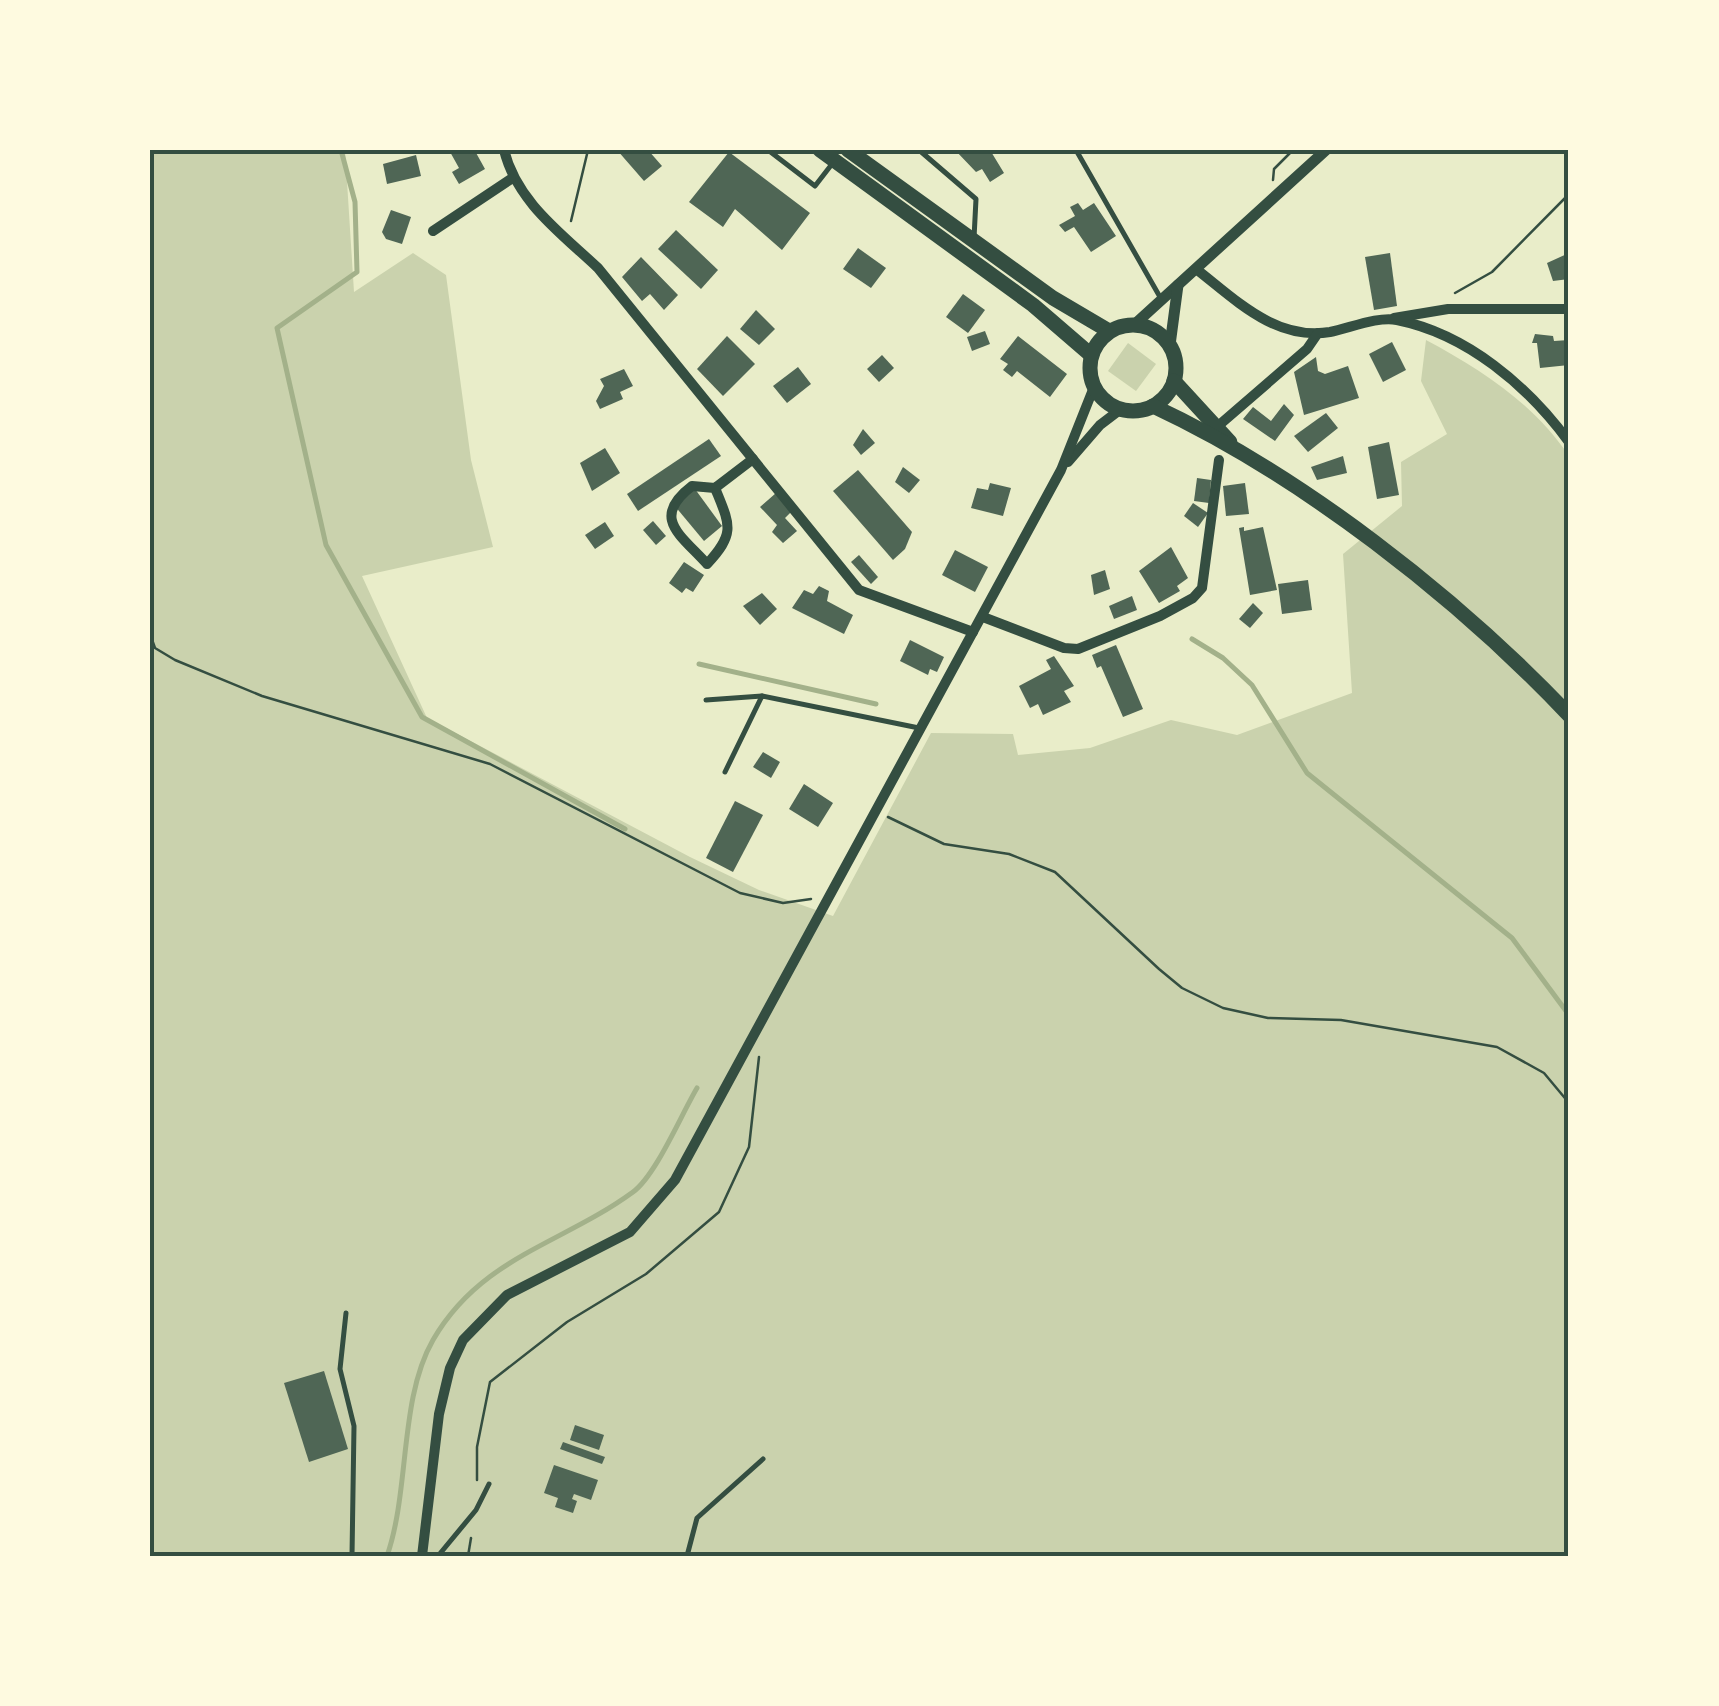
<svg xmlns="http://www.w3.org/2000/svg" width="1719" height="1706" font-family="Helvetica,sans-serif">
<style>
.green{fill:#cad2ad}
.lines{fill:none;stroke-linecap:round;stroke-linejoin:round}
.stream{stroke:#a3b18a;stroke-width:5}
.building{fill:#4f6655}
.path{stroke:#344e41;stroke-width:2.5}
.service{stroke:#344e41;stroke-width:5}
.minor{stroke:#344e41;stroke-width:10}
.tertiary{stroke:#344e41;stroke-width:11}
.primary{stroke:#344e41;stroke-width:15}
.neatline{fill:none;stroke:#344e41;stroke-width:4}
</style>
<rect width="100%" height="100%" fill="#e9edc9"/>
<g class="green">
<path d="M 150,150 L 345,150 L 354,292 L 413,253 L 446,275 L 471,460 L 493,547 L 362,576 L 427,718 L 690,857 L 759,890 L 833,916 L 931,733 L 1013,734 L 1018,755 L 1090,748 L 1171,720 L 1237,735 L 1352,693 L 1343,554 L 1402,506 L 1401,462 L 1447,434 L 1421,381 L 1426,340 C 1482,370 1533,403 1569,456 L 1569,1556 L 150,1556 Z"/>
<path d="M 1128,343 L 1156,364 L 1136,391 L 1108,371 Z"/>
</g>
<g class="lines">
<g class="stream">
<path d="M 341,150 L 355,202 L 357,272 L 277,328 L 326,545 L 422,717 L 625,829"/>
<path d="M 1192,639 L 1223,658 L 1252,685 L 1307,773 L 1512,938 L 1569,1015"/>
<path d="M 699,664 L 876,704"/>
<path d="M 387,1556 C 410,1490 399,1399 433,1340 C 481,1257 562,1244 633,1192 C 656,1175 681,1115 697,1088"/>
</g>
</g>
<g class="building">
<path d="M 449,150 L 475,151 L 485,169 L 459,184 L 452,172 L 459,168 Z"/>
<path d="M 617,150 L 648,150 L 662,166 L 644,181 Z"/>
<path d="M 955,150 L 990,150 L 1004,173 L 990,182 L 982,169 L 976,172 Z"/>
<path d="M 729,152 L 810,213 L 782,250 L 735,209 L 723,227 L 689,202 Z"/>
<path d="M 416,155 L 421,176 L 387,184 L 383,164 Z"/>
<path d="M 1078,203 L 1083,210 L 1094,203 L 1116,236 L 1091,252 L 1074,227 L 1065,232 L 1059,225 L 1075,216 L 1070,207 Z"/>
<path d="M 391,210 L 411,217 L 402,244 L 386,239 L 382,232 Z"/>
<path d="M 676,230 L 718,270 L 701,289 L 658,249 Z"/>
<path d="M 858,248 L 886,268 L 871,288 L 843,269 Z"/>
<path d="M 1390,253 L 1397,306 L 1374,310 L 1365,257 Z"/>
<path d="M 1569,253 L 1569,279 L 1553,281 L 1547,263 Z"/>
<path d="M 641,257 L 678,295 L 664,310 L 650,294 L 642,301 L 622,277 Z"/>
<path d="M 963,294 L 985,310 L 968,333 L 946,317 Z"/>
<path d="M 756,310 L 775,329 L 759,345 L 740,329 Z"/>
<path d="M 985,331 L 990,344 L 972,351 L 967,337 Z"/>
<path d="M 1535,334 L 1553,336 L 1554,341 L 1569,340 L 1569,365 L 1540,368 L 1537,343 L 1532,343 Z"/>
<path d="M 727,336 L 755,364 L 723,396 L 697,369 Z"/>
<path d="M 1018,336 L 1067,374 L 1050,397 L 1017,371 L 1012,377 L 1003,370 L 1008,364 L 1000,359 Z"/>
<path d="M 1392,342 L 1406,370 L 1383,382 L 1369,354 Z"/>
<path d="M 882,355 L 894,368 L 879,382 L 867,369 Z"/>
<path d="M 1316,357 L 1318,371 L 1325,374 L 1348,366 L 1359,398 L 1304,415 L 1294,372 Z"/>
<path d="M 798,367 L 811,384 L 787,403 L 773,386 Z"/>
<path d="M 624,369 L 633,386 L 620,392 L 623,399 L 600,409 L 596,401 L 604,386 L 600,379 Z"/>
<path d="M 1284,404 L 1294,415 L 1275,441 L 1243,419 L 1253,407 L 1271,421 Z"/>
<path d="M 1326,413 L 1338,428 L 1308,452 L 1294,436 Z"/>
<path d="M 863,429 L 875,443 L 861,455 L 853,445 Z"/>
<path d="M 709,439 L 721,456 L 638,511 L 627,494 Z"/>
<path d="M 1389,442 L 1399,495 L 1377,499 L 1368,447 Z"/>
<path d="M 605,448 L 620,473 L 592,491 L 580,463 Z"/>
<path d="M 1343,456 L 1347,473 L 1317,480 L 1311,467 Z"/>
<path d="M 903,467 L 920,480 L 909,493 L 895,482 Z"/>
<path d="M 858,470 L 912,532 L 905,549 L 893,560 L 833,491 Z"/>
<path d="M 1197,478 L 1211,480 L 1209,503 L 1194,501 Z"/>
<path d="M 990,483 L 1011,488 L 1003,516 L 971,508 L 977,488 L 988,490 Z"/>
<path d="M 1245,483 L 1249,514 L 1226,516 L 1223,486 Z"/>
<path d="M 695,489 L 722,526 L 704,541 L 674,505 Z"/>
<path d="M 776,493 L 792,511 L 785,518 L 797,531 L 783,543 L 772,532 L 777,525 L 760,507 Z"/>
<path d="M 1193,503 L 1208,513 L 1198,527 L 1184,516 Z"/>
<path d="M 653,521 L 666,536 L 656,545 L 643,530 Z"/>
<path d="M 605,522 L 614,536 L 595,549 L 585,535 Z"/>
<path d="M 1244,527 L 1244,531 L 1263,527 L 1277,590 L 1250,595 L 1239,528 Z"/>
<path d="M 1171,547 L 1188,578 L 1177,586 L 1180,591 L 1159,603 L 1139,571 Z"/>
<path d="M 955,550 L 988,567 L 975,592 L 942,575 Z"/>
<path d="M 859,555 L 878,577 L 871,584 L 851,562 Z"/>
<path d="M 684,562 L 704,575 L 693,592 L 686,588 L 682,593 L 669,583 Z"/>
<path d="M 1105,570 L 1110,589 L 1094,595 L 1091,575 Z"/>
<path d="M 1308,580 L 1312,610 L 1282,614 L 1278,584 Z"/>
<path d="M 819,586 L 829,591 L 827,601 L 853,615 L 844,634 L 792,608 L 804,590 L 813,594 Z"/>
<path d="M 762,593 L 777,609 L 760,625 L 743,606 Z"/>
<path d="M 1132,596 L 1137,610 L 1114,619 L 1109,606 Z"/>
<path d="M 1253,603 L 1263,613 L 1250,628 L 1239,619 Z"/>
<path d="M 910,640 L 944,657 L 937,672 L 930,669 L 928,675 L 900,661 Z"/>
<path d="M 1116,645 L 1143,709 L 1123,717 L 1101,666 L 1097,668 L 1092,655 Z"/>
<path d="M 1054,656 L 1074,686 L 1064,691 L 1071,702 L 1043,715 L 1038,704 L 1030,708 L 1019,686 L 1051,669 L 1046,660 Z"/>
<path d="M 763,752 L 780,762 L 771,778 L 753,767 Z"/>
<path d="M 804,784 L 833,803 L 818,827 L 789,809 Z"/>
<path d="M 735,801 L 763,815 L 733,872 L 706,858 Z"/>
<path d="M 324,1371 L 348,1449 L 309,1462 L 284,1383 Z"/>
<path d="M 575,1425 L 604,1435 L 599,1450 L 570,1440 Z"/>
<path d="M 563,1442 L 605,1457 L 602,1464 L 560,1449 Z"/>
<path d="M 554,1465 L 598,1480 L 591,1500 L 574,1494 L 572,1499 L 577,1501 L 573,1513 L 555,1507 L 558,1498 L 544,1493 Z"/>
</g>
<g class="lines">
<g class="path">
<path d="M 1273,180 L 1274,169 L 1293,150"/>
<path d="M 571,221 L 588,150"/>
<path d="M 1455,293 L 1492,272 L 1569,194"/>
<path d="M 150,634 L 155,648 L 175,660 L 262,696 L 490,764 L 740,893 L 783,903 L 811,899"/>
<path d="M 888,817 L 944,844 L 1009,854 L 1055,872 L 1159,969 L 1182,988 L 1223,1008 L 1268,1018 L 1341,1020 L 1497,1047 L 1544,1073 L 1569,1103"/>
<path d="M 477,1480 L 477,1447 L 490,1382 L 567,1322 L 646,1274 L 719,1212 L 749,1147 L 759,1057"/>
<path d="M 468,1556 L 471,1538"/>
</g>
<g class="service">
<path d="M 768,150 L 815,186 L 832,164"/>
<path d="M 919,150 L 976,199 L 974,238"/>
<path d="M 1076,150 L 1160,297"/>
<path d="M 706,700 L 762,696"/>
<path d="M 725,772 L 762,696 L 919,728"/>
<path d="M 346,1313 L 340,1369 L 354,1426 L 352,1556"/>
<path d="M 438,1556 L 476,1510 L 489,1484"/>
<path d="M 687,1556 L 697,1518 L 763,1459"/>
</g>
<g class="minor">
<path d="M 504,150 C 517,202 561,233 598,268 L 859,590 L 973,632"/>
<path d="M 433,231 L 511,179"/>
<path d="M 1196,269 C 1235,299 1275,341 1330,332 C 1350,328 1378,316 1397,320 C 1467,334 1528,386 1569,442"/>
<path d="M 1394,318 L 1448,309 L 1569,309"/>
<path d="M 1218,426 L 1307,349 L 1318,333"/>
<path d="M 1068,462 L 1100,425 L 1121,409"/>
<path d="M 715,488 C 730,525 736,533 707,564 C 681,535 650,518 692,486 L 715,488 L 753,459"/>
<path d="M 983,617 L 1064,648 L 1078,649 L 1160,616 L 1193,598 L 1202,588 L 1219,460"/>
<path d="M 422,1556 L 439,1414 L 450,1368 L 463,1340 L 507,1295 L 630,1232 L 675,1180 L 1061,470 L 1094,387"/>
</g>
<g class="tertiary">
<path d="M 1135,324 L 1326,150"/>
<path d="M 1170,345 L 1178,285"/>
</g>
<g class="primary">
<path d="M 820,150 L 1033,305 L 1091,355"/>
<path d="M 848,150 L 1053,298 L 1109,331"/>
<circle cx="1133" cy="368" r="43"/>
<path d="M 1174,381 L 1230,442"/>
<path d="M 1153,406 C 1301,475 1457,597 1569,715"/>
</g>
</g>
<rect width="1719" height="1706" fill="none" stroke="#fefae0" stroke-width="305"/>
<rect x="152" y="152" width="1414" height="1402" class="neatline"/>
</svg>
